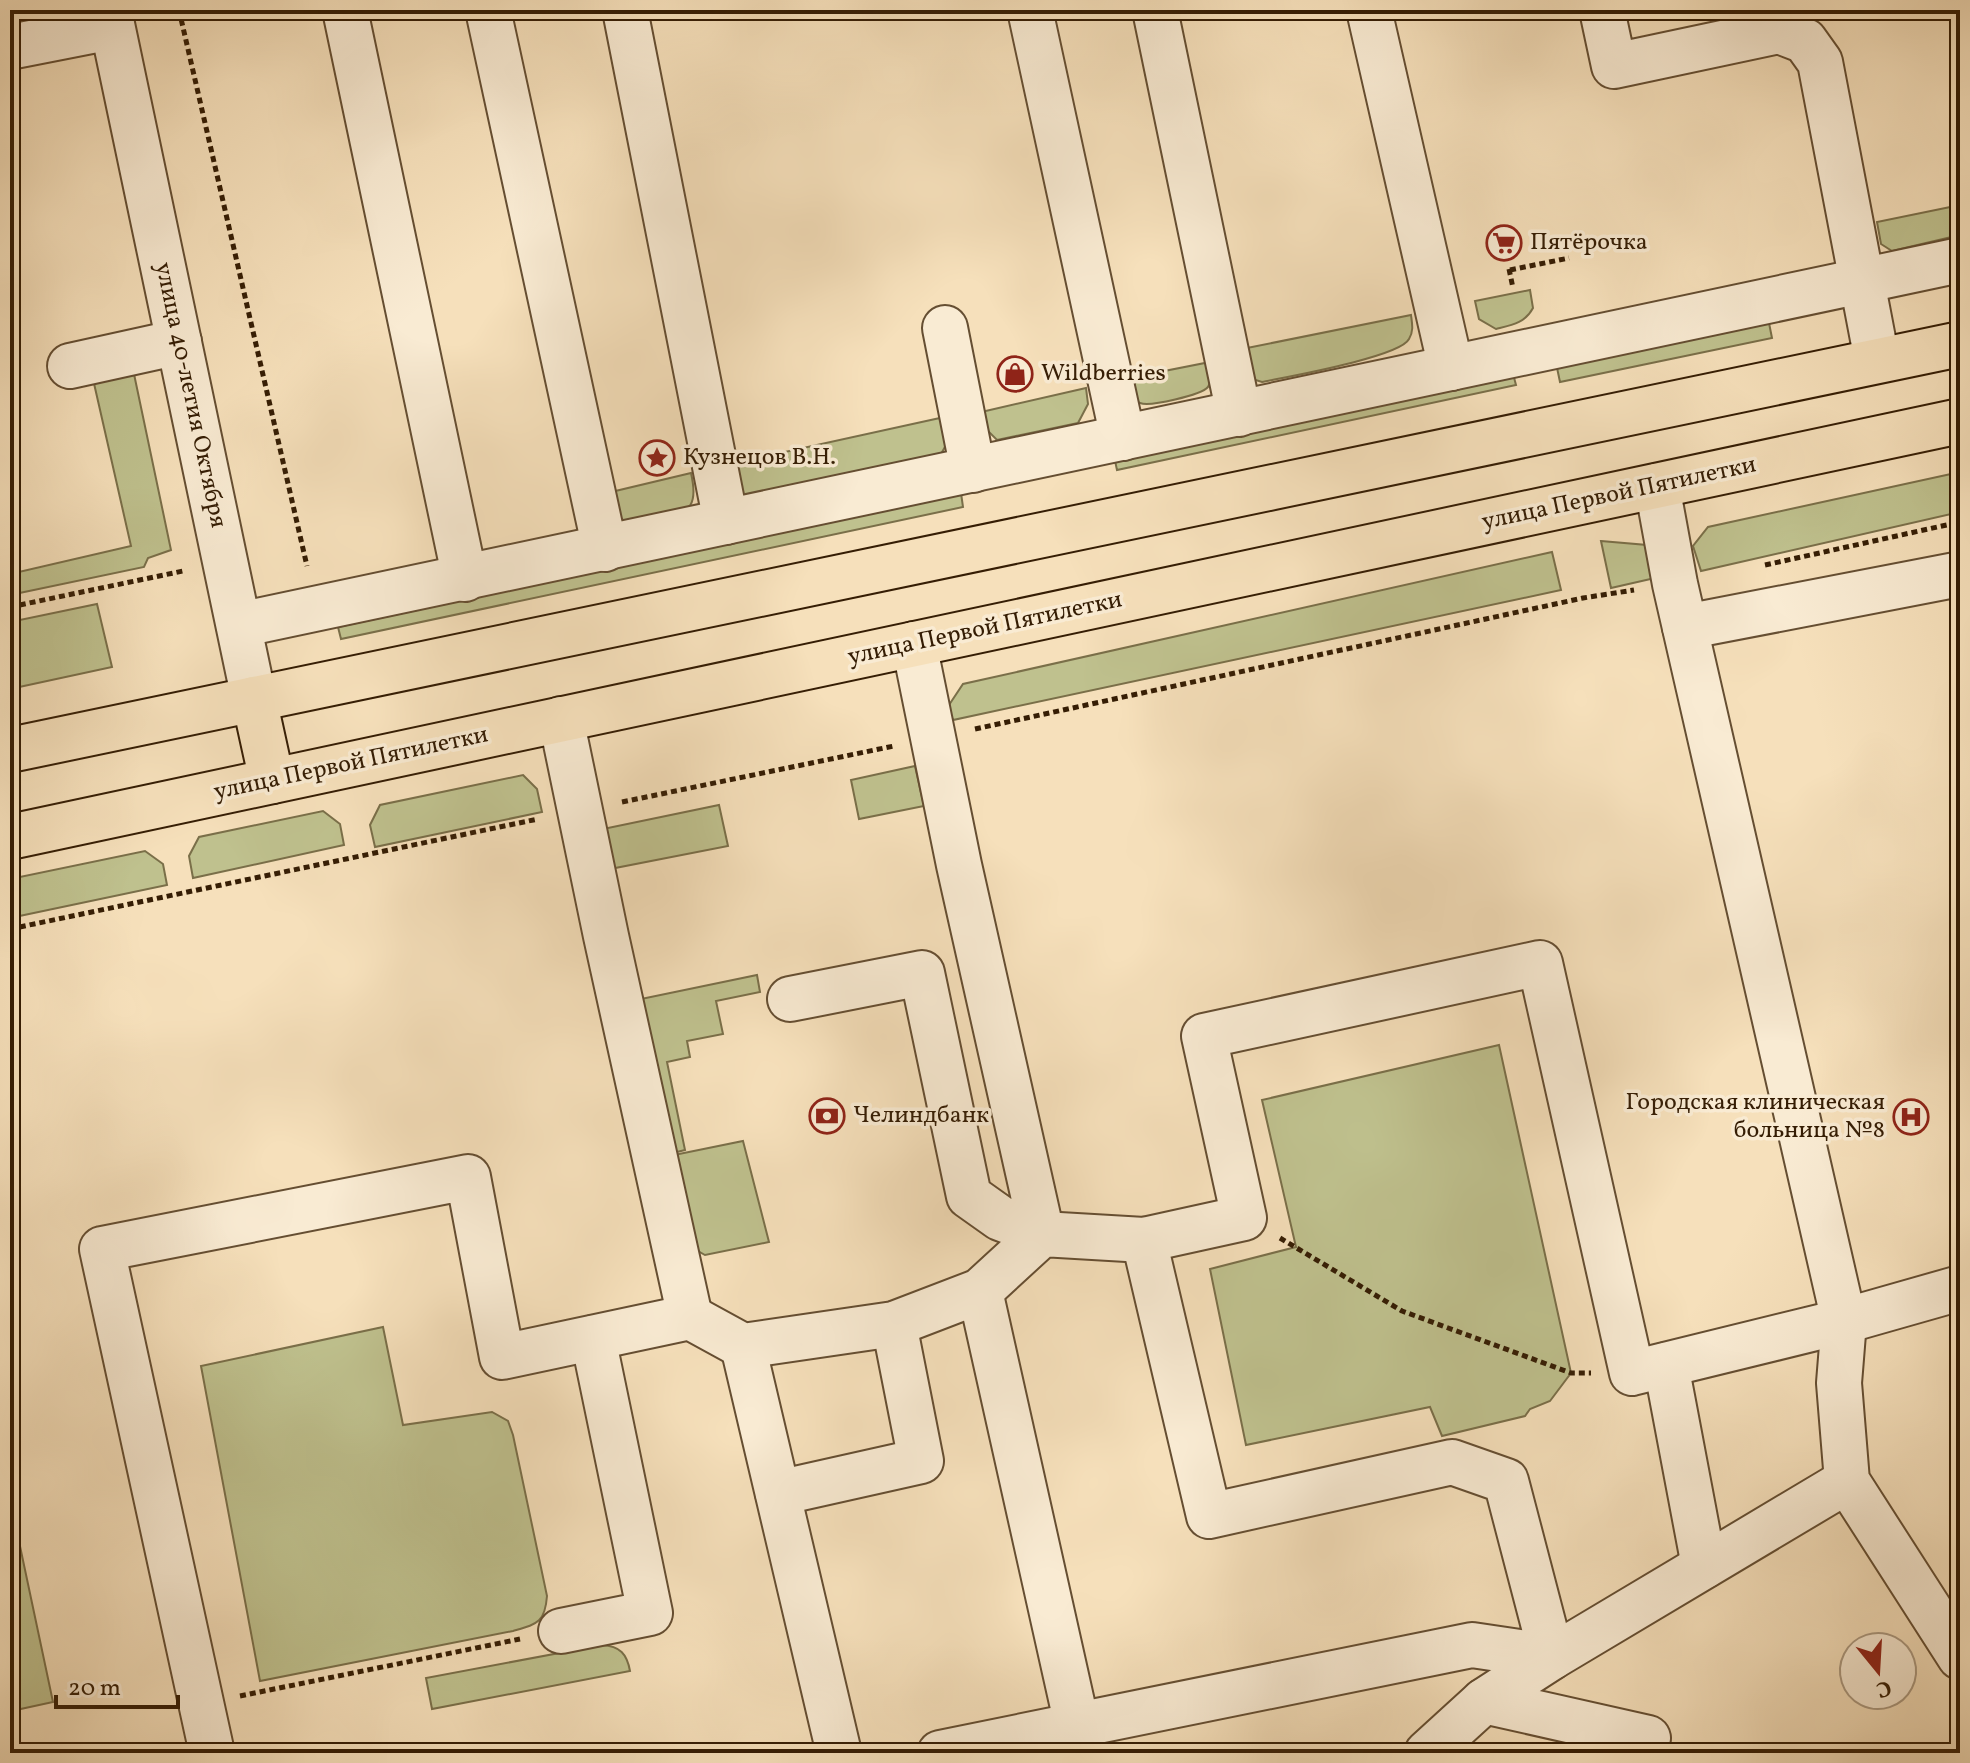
<svg xmlns="http://www.w3.org/2000/svg" width="1970" height="1763" font-family="Vollkorn,serif">
<style>
.green{fill:#bfc18e;stroke:#7a6f49;stroke-width:2}
.lines{fill:none;stroke-linecap:round;stroke-linejoin:round}
.minor-casing{stroke:#654e32;stroke-width:48}
.major-casing{stroke:#351d04;stroke-width:48}
.path{stroke:#351d04;stroke-width:5;stroke-dasharray:6 4;stroke-linecap:butt}
.minor{stroke:#f9ebd3;stroke-width:44}
.major{stroke:#f6e0bb;stroke-width:44}
.labels{text-anchor:middle;dominant-baseline:central;stroke-width:7;stroke-linejoin:round;paint-order:stroke}
.poi-label{font-size:24px;fill:#351d04;stroke:#f9ebd3;text-anchor:start}
.street-label{font-size:24px;fill:#351d04;stroke:#f9ebd3}
</style>
<rect width="100%" height="100%" fill="#f6e0bb"/>
<filter id="stains"><feTurbulence type="fractalNoise" baseFrequency=".0025" numOctaves="4"/><feColorMatrix values="0 0 0 0 .2 0 0 0 0 .09 0 0 0 0 .02 0 0 0 .5 -.17"/></filter>
<radialGradient id="worn" r=".72"><stop offset=".6" stop-color="#630" stop-opacity="0"/><stop offset="1" stop-color="#630" stop-opacity=".3"/></radialGradient>
<g class="green">
<path d="M 1960,205 L 1960,235 L 1892,251 L 1881,244 L 1877,222 Z"/>
<path d="M 1530,290 L 1533,308 C 1525,323 1512,325 1496,329 L 1479,319 L 1475,301 Z"/>
<path d="M 1411,315 C 1412,323 1414,331 1409,339 C 1400,357 1286,377 1262,382 L 1249,378 L 1237,350 Z"/>
<path d="M 1768,318 L 1772,338 L 1560,382 L 1556,363 Z"/>
<path d="M 1210,362 C 1212,371 1213,379 1208,387 C 1201,395 1150,407 1140,403 C 1131,400 1125,388 1119,380 Z"/>
<path d="M 1512,370 L 1516,385 L 1117,470 L 1114,456 Z"/>
<path d="M 134,374 L 171,550 L 148,558 L 144,567 L 10,595 L 10,574 L 131,546 L 93,379 Z"/>
<path d="M 1086,388 L 1088,404 L 1078,423 L 997,440 L 981,424 L 977,413 Z"/>
<path d="M 949,416 L 951,436 L 941,454 L 745,498 L 725,465 Z"/>
<path d="M 1960,472 L 1960,512 L 1701,571 L 1693,546 L 1708,527 Z"/>
<path d="M 691,473 C 698,504 692,512 662,519 C 642,523 637,526 618,518 L 607,493 Z"/>
<path d="M 961,493 L 963,507 L 341,639 L 338,627 Z"/>
<path d="M 1601,541 L 1647,545 L 1655,578 L 1611,588 Z"/>
<path d="M 1552,552 L 1561,590 L 953,720 L 947,708 L 963,684 Z"/>
<path d="M 97,604 L 112,667 L 10,689 L 10,622 Z"/>
<path d="M 915,766 L 924,806 L 859,819 L 851,780 Z"/>
<path d="M 523,775 L 537,789 L 542,812 L 375,847 L 370,825 L 380,805 Z"/>
<path d="M 719,805 L 728,846 L 610,869 L 603,829 Z"/>
<path d="M 323,811 L 340,824 L 344,845 L 193,878 L 189,856 L 199,837 Z"/>
<path d="M 145,851 L 163,864 L 167,885 L 10,918 L 10,879 Z"/>
<path d="M 757,975 L 760,992 L 716,1001 L 723,1034 L 687,1041 L 690,1057 L 667,1062 L 685,1150 L 673,1153 L 641,999 Z"/>
<path d="M 1499,1045 L 1571,1373 L 1550,1401 L 1530,1409 L 1525,1416 L 1442,1436 L 1430,1407 L 1246,1445 L 1210,1269 L 1296,1247 L 1262,1100 Z"/>
<path d="M 743,1141 L 769,1242 L 705,1255 L 691,1247 L 674,1155 Z"/>
<path d="M 383,1327 L 403,1425 L 492,1412 L 508,1421 L 513,1435 L 547,1596 C 545,1623 537,1624 513,1631 L 260,1681 L 201,1366 Z"/>
<path d="M 10,1499 L 53,1702 L 16,1710 L 10,1683 Z"/>
<path d="M 602,1645 C 620,1646 627,1654 630,1671 L 432,1709 L 426,1678 Z"/>
</g>
<g class="lines">
<defs>
<g id="minor">
<path d="M 109,10 L 254,699"/>
<path d="M 345,10 L 465,579"/>
<path d="M 488,10 L 605,549"/>
<path d="M 625,10 L 726,522"/>
<path d="M 1030,10 L 1123,438"/>
<path d="M 1155,10 L 1239,414"/>
<path d="M 1369,10 L 1451,368"/>
<path d="M 1602,10 L 1614,66 L 1779,31 L 1805,41 L 1820,62 L 1877,360"/>
<path d="M 10,47 L 112,27"/>
<path d="M 945,328 L 973,470"/>
<path d="M 70,366 L 179,342"/>
<path d="M 1657,486 L 1675,584 L 1844,1321 L 1839,1383 L 1847,1481 L 1960,1657"/>
<path d="M 239,625 L 1960,260"/>
<path d="M 1685,627 L 1960,574"/>
<path d="M 561,719 L 606,936 L 690,1317"/>
<path d="M 790,999 L 922,973 L 969,1196 L 1000,1218 L 1042,1234 L 959,865 L 914,644"/>
<path d="M 980,1291 L 1077,1725"/>
<path d="M 743,1346 L 839,1753"/>
<path d="M 1666,1365 L 1704,1566"/>
<path d="M 778,1493 L 921,1461 L 894,1324"/>
<path d="M 561,1631 L 650,1613 L 593,1338"/>
<path d="M 1484,1701 L 1648,1738"/>
<path d="M 212,1753 L 102,1249 L 468,1177 L 502,1357 L 690,1317 L 743,1346 L 894,1324 L 980,1291 L 1042,1234 L 1144,1240 L 1244,1218 L 1204,1036 L 1540,963 L 1632,1373 L 1844,1321 L 1960,1288"/>
<path d="M 940,1753 L 1472,1645 L 1552,1657 L 1506,1481 L 1452,1462 L 1209,1516 L 1144,1240"/>
<path d="M 1427,1753 L 1484,1701 L 1552,1657 L 1847,1481"/>
</g>
<g id="major">
<path d="M 254,699 L 272,781"/>
<path d="M 10,750 L 1960,344"/>
<path d="M 10,837 L 1960,421"/>
</g>
</defs>
<use href="#minor" class="minor-casing"/>
<use href="#major" class="major-casing"/>
<g class="path">
<path d="M 179,10 L 307,566"/>
<path d="M 1509,269 L 1513,288"/>
<path d="M 1510,270 L 1569,258"/>
<path d="M 1765,565 L 1960,522"/>
<path d="M 10,607 L 183,571"/>
<path d="M 975,729 L 1583,598 L 1634,590"/>
<path d="M 622,802 L 894,746"/>
<path d="M 10,929 L 538,819"/>
<path d="M 1280,1238 L 1402,1311 L 1571,1373 L 1591,1373"/>
<path d="M 240,1696 L 520,1639"/>
</g>
<use href="#minor" class="minor"/>
<use href="#major" class="major"/>
</g>
<defs>
<symbol id="supermarket-ring" viewBox="-11 -11 22 22"><circle r="9.5" fill="#f9ebd3" stroke="#8f2418" stroke-width="1.5"/><path d="M-6-5.5h2.5l.6 2H6L4.5 2H-2.5L-4.4-4H-6ZM-1.5 3.2a1.3 1.3 0 1 0 .1 0ZM3 3.2a1.3 1.3 0 1 0 .1 0Z" fill="#8f2418"/></symbol>
<symbol id="shop-ring" viewBox="-11 -11 22 22"><circle r="9.5" fill="#f9ebd3" stroke="#8f2418" stroke-width="1.5"/><path d="M-5-2.5h2.3a2.7 3.5 0 0 1 5.4 0H5L5.5 6h-11ZM-1.5-2.5h3a1.5 2.3 0 0 0-3 0Z" fill="#8f2418"/></symbol>
<symbol id="sight-ring" viewBox="-11 -11 22 22"><circle r="9.5" fill="#f9ebd3" stroke="#8f2418" stroke-width="1.5"/><path d="M0-6L1.8-2.2L6-1.7L2.9 1.2L3.7 5.4L0 3.3L-3.7 5.4L-2.9 1.2L-6-1.7L-1.8-2.2Z" fill="#8f2418"/></symbol>
<symbol id="bank-ring" viewBox="-11 -11 22 22"><circle r="9.5" fill="#f9ebd3" stroke="#8f2418" stroke-width="1.5"/><path d="M-6-4H6V4H-6ZM0-2.3a2.3 2.3 0 1 0 0 4.6a2.3 2.3 0 1 0 0-4.6Z" fill="#8f2418"/></symbol>
<symbol id="hospital-ring" viewBox="-11 -11 22 22"><circle r="9.5" fill="#f9ebd3" stroke="#8f2418" stroke-width="1.5"/><path d="M-5-5h3v3.5h4V-5h3V5h-3V1.5h-4V5h-3Z" fill="#8f2418"/></symbol>
</defs>
<g fill-rule="evenodd">
<use href="#supermarket-ring" x="1484" y="223" width="40" height="40"/>
<use href="#shop-ring" x="995" y="354" width="40" height="40"/>
<use href="#sight-ring" x="637" y="438" width="40" height="40"/>
<use href="#bank-ring" x="807" y="1096" width="40" height="40"/>
<use href="#hospital-ring" x="1891" y="1097" width="40" height="40"/>
</g>
<g class="labels">
<g class="poi-label">
<text x="1530" y="243">Пятёрочка</text>
<text x="1041" y="374">Wildberries</text>
<text x="683" y="458">Кузнецов В.Н.</text>
<text x="1885" y="1103" text-anchor="end">Городская клиническая<tspan x="1885" dy="28">больница №8</tspan></text>
<text x="853" y="1116">Челиндбанк</text>
</g>
<g class="street-label">
<text transform="translate(190 395) rotate(78)">улица 40-летия Октября</text>
<text transform="translate(1619 494) rotate(-12)">улица Первой Пятилетки</text>
<text transform="translate(985 629) rotate(-12)">улица Первой Пятилетки</text>
<text transform="translate(351 764) rotate(-12)">улица Первой Пятилетки</text>
</g>
</g>
<rect width="1970" height="1763" fill="none" stroke="#f6e0bb" stroke-width="40"/>
<rect x="12" y="12" width="1946" height="1739" fill="none" stroke="#351d04" stroke-width="4"/>
<rect x="20" y="20" width="1930" height="1723" fill="none" stroke="#351d04" stroke-width="2"/>
<g transform="translate(1878 1671) rotate(162)"><circle r="38" fill="#f9ebd3" stroke="#ab9980" stroke-width="2"/>
<path d="M0-6L14 30L0 20L-14 30Z" fill="#8f2418"/>
<text y="-12" font-size="22" font-weight="bold" text-anchor="middle" fill="#351d04">С</text>
</g>
<path d="M56 1695v12h122v-12" fill="none" stroke="#351d04" stroke-width="4"/>
<text x="68" y="1695" font-size="24" fill="#351d04" stroke="#f9ebd3" stroke-width="6" paint-order="stroke">20 m</text>
<rect width="100%" height="100%" filter="url(#stains)"/>
<rect width="100%" height="100%" fill="url(#worn)"/>
</svg>
